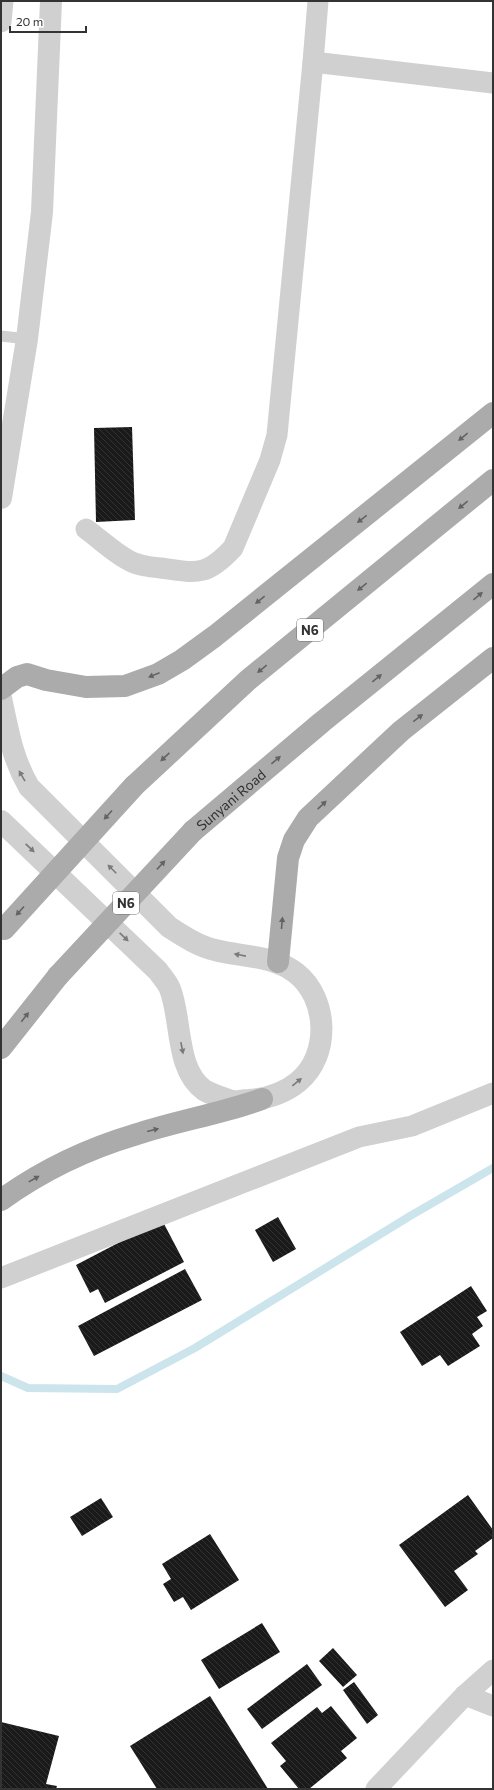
<svg xmlns="http://www.w3.org/2000/svg" width="494" height="1790" font-family="Commissioner,sans-serif">
<style>
.lines{fill:none;stroke-linecap:round;stroke-linejoin:round}
.stream{stroke:#cce4eb;stroke-width:8}
.building{fill:url(#building-back-hatch)}
.service{stroke:#d0d0d0;stroke-width:11}
.minor{stroke:#d0d0d0;stroke-width:21}
.tertiary{stroke:#d0d0d0;stroke-width:22}
.primary{stroke:#ababab;stroke-width:22}
.primary-bridge{stroke:#ababab;stroke-width:22}
.oneway{fill:#636363}
.oneway2{fill:#7a7a7a}
.labels{text-anchor:middle;dominant-baseline:central;stroke-width:4;stroke-linejoin:round;paint-order:stroke}
.shield{fill:#fff;stroke:#707070;stroke-width:1}
.shield-label{font-size:13px;font-weight:bold;fill:#333}
.street-label{font-size:14px;fill:#333;stroke:#fff}
</style>
<defs>
<pattern id="building-back-hatch" width="6" height="6" patternUnits="userSpaceOnUse"><rect width="6" height="6" fill="#1a1a1a"/><path d="M-1 5l2 2M0 0l6 6M5-1l2 2" fill="none" stroke="#333"/></pattern>
</defs>
<rect width="100%" height="100%" fill="#fff"/>
<g class="lines">
<path class="stream" d="M 1,1376 L 28,1388 L 117,1389 L 195,1348 L 410,1216 L 493,1168"/>
</g>
<g class="building">
<path d="M 132,427 L 135,520 L 96,522 L 94,428 Z"/>
<path d="M 278,1217 L 296,1249 L 273,1262 L 255,1230 Z"/>
<path d="M 162,1220 L 184,1262 L 105,1303 L 98,1289 L 90,1293 L 76,1265 Z"/>
<path d="M 185,1269 L 202,1300 L 94,1356 L 78,1326 Z"/>
<path d="M 471,1286 L 487,1311 L 477,1317 L 483,1326 L 472,1334 L 480,1346 L 448,1366 L 440,1355 L 422,1366 L 400,1332 Z"/>
<path d="M 468,1495 L 493,1530 L 493,1538 L 475,1551 L 478,1554 L 454,1571 L 468,1590 L 445,1607 L 399,1545 Z"/>
<path d="M 101,1498 L 113,1517 L 82,1536 L 70,1517 Z"/>
<path d="M 210,1534 L 239,1580 L 191,1610 L 183,1597 L 174,1602 L 163,1584 L 171,1579 L 162,1564 Z"/>
<path d="M 262,1623 L 280,1652 L 219,1689 L 201,1660 Z"/>
<path d="M 333,1648 L 357,1675 L 343,1687 L 319,1661 Z"/>
<path d="M 307,1664 L 322,1685 L 262,1729 L 247,1709 Z"/>
<path d="M 354,1682 L 378,1715 L 367,1724 L 343,1690 Z"/>
<path d="M 210,1696 L 268,1789 L 157,1789 L 130,1746 Z"/>
<path d="M 331,1706 L 357,1738 L 341,1751 L 347,1758 L 309,1789 L 299,1789 L 280,1766 L 286,1761 L 271,1743 L 317,1707 L 322,1713 Z"/>
<path d="M 1,1722 L 59,1736 L 46,1784 L 57,1786 L 56,1789 L 1,1789 Z"/>
</g>
<g class="lines">
<path class="service" d="M 1,336 L 27,339"/>
<g class="minor">
<path d="M 1,22 L 3,1"/>
<path d="M 313,62 L 493,83"/>
<path d="M 86,529 C 100,539 113,552 128,560 C 138,566 150,567 161,568 C 197,573 206,577 233,548 L 270,460 L 277,435 L 313,62 L 318,1"/>
<path d="M 1,1278 L 359,1137 L 412,1126 L 493,1093"/>
<path d="M 465,1695 L 493,1706"/>
<path d="M 376,1789 L 465,1695 L 493,1670"/>
</g>
<g class="tertiary">
<path d="M 1,498 L 27,339 L 42,212 L 51,1"/>
<path d="M 1,698 C 8,730 12,758 29,787 L 169,927 C 183,936 198,946 215,950 C 242,957 273,955 296,973 C 328,998 331,1055 298,1082 C 283,1094 267,1099 248,1100 C 243,1100 237,1102 233,1101 C 227,1100 209,1093 204,1090 C 175,1069 182,1019 170,989 C 168,983 162,977 158,971 L 1,821"/>
</g>
<g class="primary">
<path d="M 1,689 L 17,677 L 27,674 L 46,680 L 86,687 L 125,686 L 158,674 L 182,660 L 215,636 L 493,413"/>
<path d="M 134,786 L 248,680 L 493,480"/>
<path id="s1" d="M 193,831 L 322,722 L 493,584"/>
<path d="M 278,962 L 288,858 L 294,840 L 308,818 L 401,731 L 493,658"/>
<path d="M 1,1048 L 58,976"/>
<path d="M 1,1200 C 40,1172 87,1149 134,1135 C 176,1121 220,1114 262,1099"/>
</g>
<g class="primary-bridge">
<path d="M 4,929 L 134,786"/>
<path d="M 58,976 L 193,831"/>
</g>
</g>
<defs><path id="oneway-solid" d="M-6-.8H1V-3.2L6.5 0L1 3.2V.8H-6Z"/></defs>
<g class="oneway">
<use href="#oneway-solid" transform="translate(463 437) rotate(141)"/>
<use href="#oneway-solid" transform="translate(463 505) rotate(141)"/>
<use href="#oneway-solid" transform="translate(362 519) rotate(142)"/>
<use href="#oneway-solid" transform="translate(362 587) rotate(141)"/>
<use href="#oneway-solid" transform="translate(478 596) rotate(-40)"/>
<use href="#oneway-solid" transform="translate(260 600) rotate(141)"/>
<use href="#oneway-solid" transform="translate(262 669) rotate(141)"/>
<use href="#oneway-solid" transform="translate(154 675) rotate(158)"/>
<use href="#oneway-solid" transform="translate(377 678) rotate(-39)"/>
<use href="#oneway-solid" transform="translate(418 718) rotate(-38)"/>
<use href="#oneway-solid" transform="translate(165 757) rotate(137)"/>
<use href="#oneway-solid" transform="translate(276 760) rotate(-40)"/>
<use href="#oneway-solid" transform="translate(322 805) rotate(-43)"/>
<use href="#oneway-solid" transform="translate(108 815) rotate(132)"/>
<use href="#oneway-solid" transform="translate(161 865) rotate(-47)"/>
<use href="#oneway-solid" transform="translate(20 911) rotate(132)"/>
<use href="#oneway-solid" transform="translate(282 923) rotate(-85)"/>
<use href="#oneway-solid" transform="translate(25 1017) rotate(-52)"/>
<use href="#oneway-solid" transform="translate(153 1130) rotate(-14)"/>
<use href="#oneway-solid" transform="translate(34 1179) rotate(-29)"/>
</g>
<g class="oneway2">
<use href="#oneway-solid" transform="translate(22 776) rotate(-120)"/>
<use href="#oneway-solid" transform="translate(30 848) rotate(43)"/>
<use href="#oneway-solid" transform="translate(112 869) rotate(-135)"/>
<use href="#oneway-solid" transform="translate(124 937) rotate(43)"/>
<use href="#oneway-solid" transform="translate(240 955) rotate(-169)"/>
<use href="#oneway-solid" transform="translate(182 1048) rotate(79)"/>
<use href="#oneway-solid" transform="translate(297 1082) rotate(-39)"/>
</g>
<g class="labels">
<g class="shield">
<rect x="297" y="619" width="26" height="22" rx="3"/>
<rect x="113" y="892" width="26" height="22" rx="3"/>
</g>
<g class="shield-label">
<text x="310" y="630">N6</text>
<text x="126" y="903">N6</text>
</g>
<g class="street-label">
<text stroke="none"><textPath href="#s1" startOffset="49">Sunyani Road</textPath></text>
</g>
</g>
<rect width="494" height="1790" fill="none" stroke="#333333" stroke-width="4"/>
<path d="M10 26v6h76v-6" fill="none" stroke="#333333" stroke-width="2"/>
<text x="16" y="26" font-size="12" fill="#333333" stroke="#ffffff" stroke-width="3" paint-order="stroke">20 m</text>
</svg>
